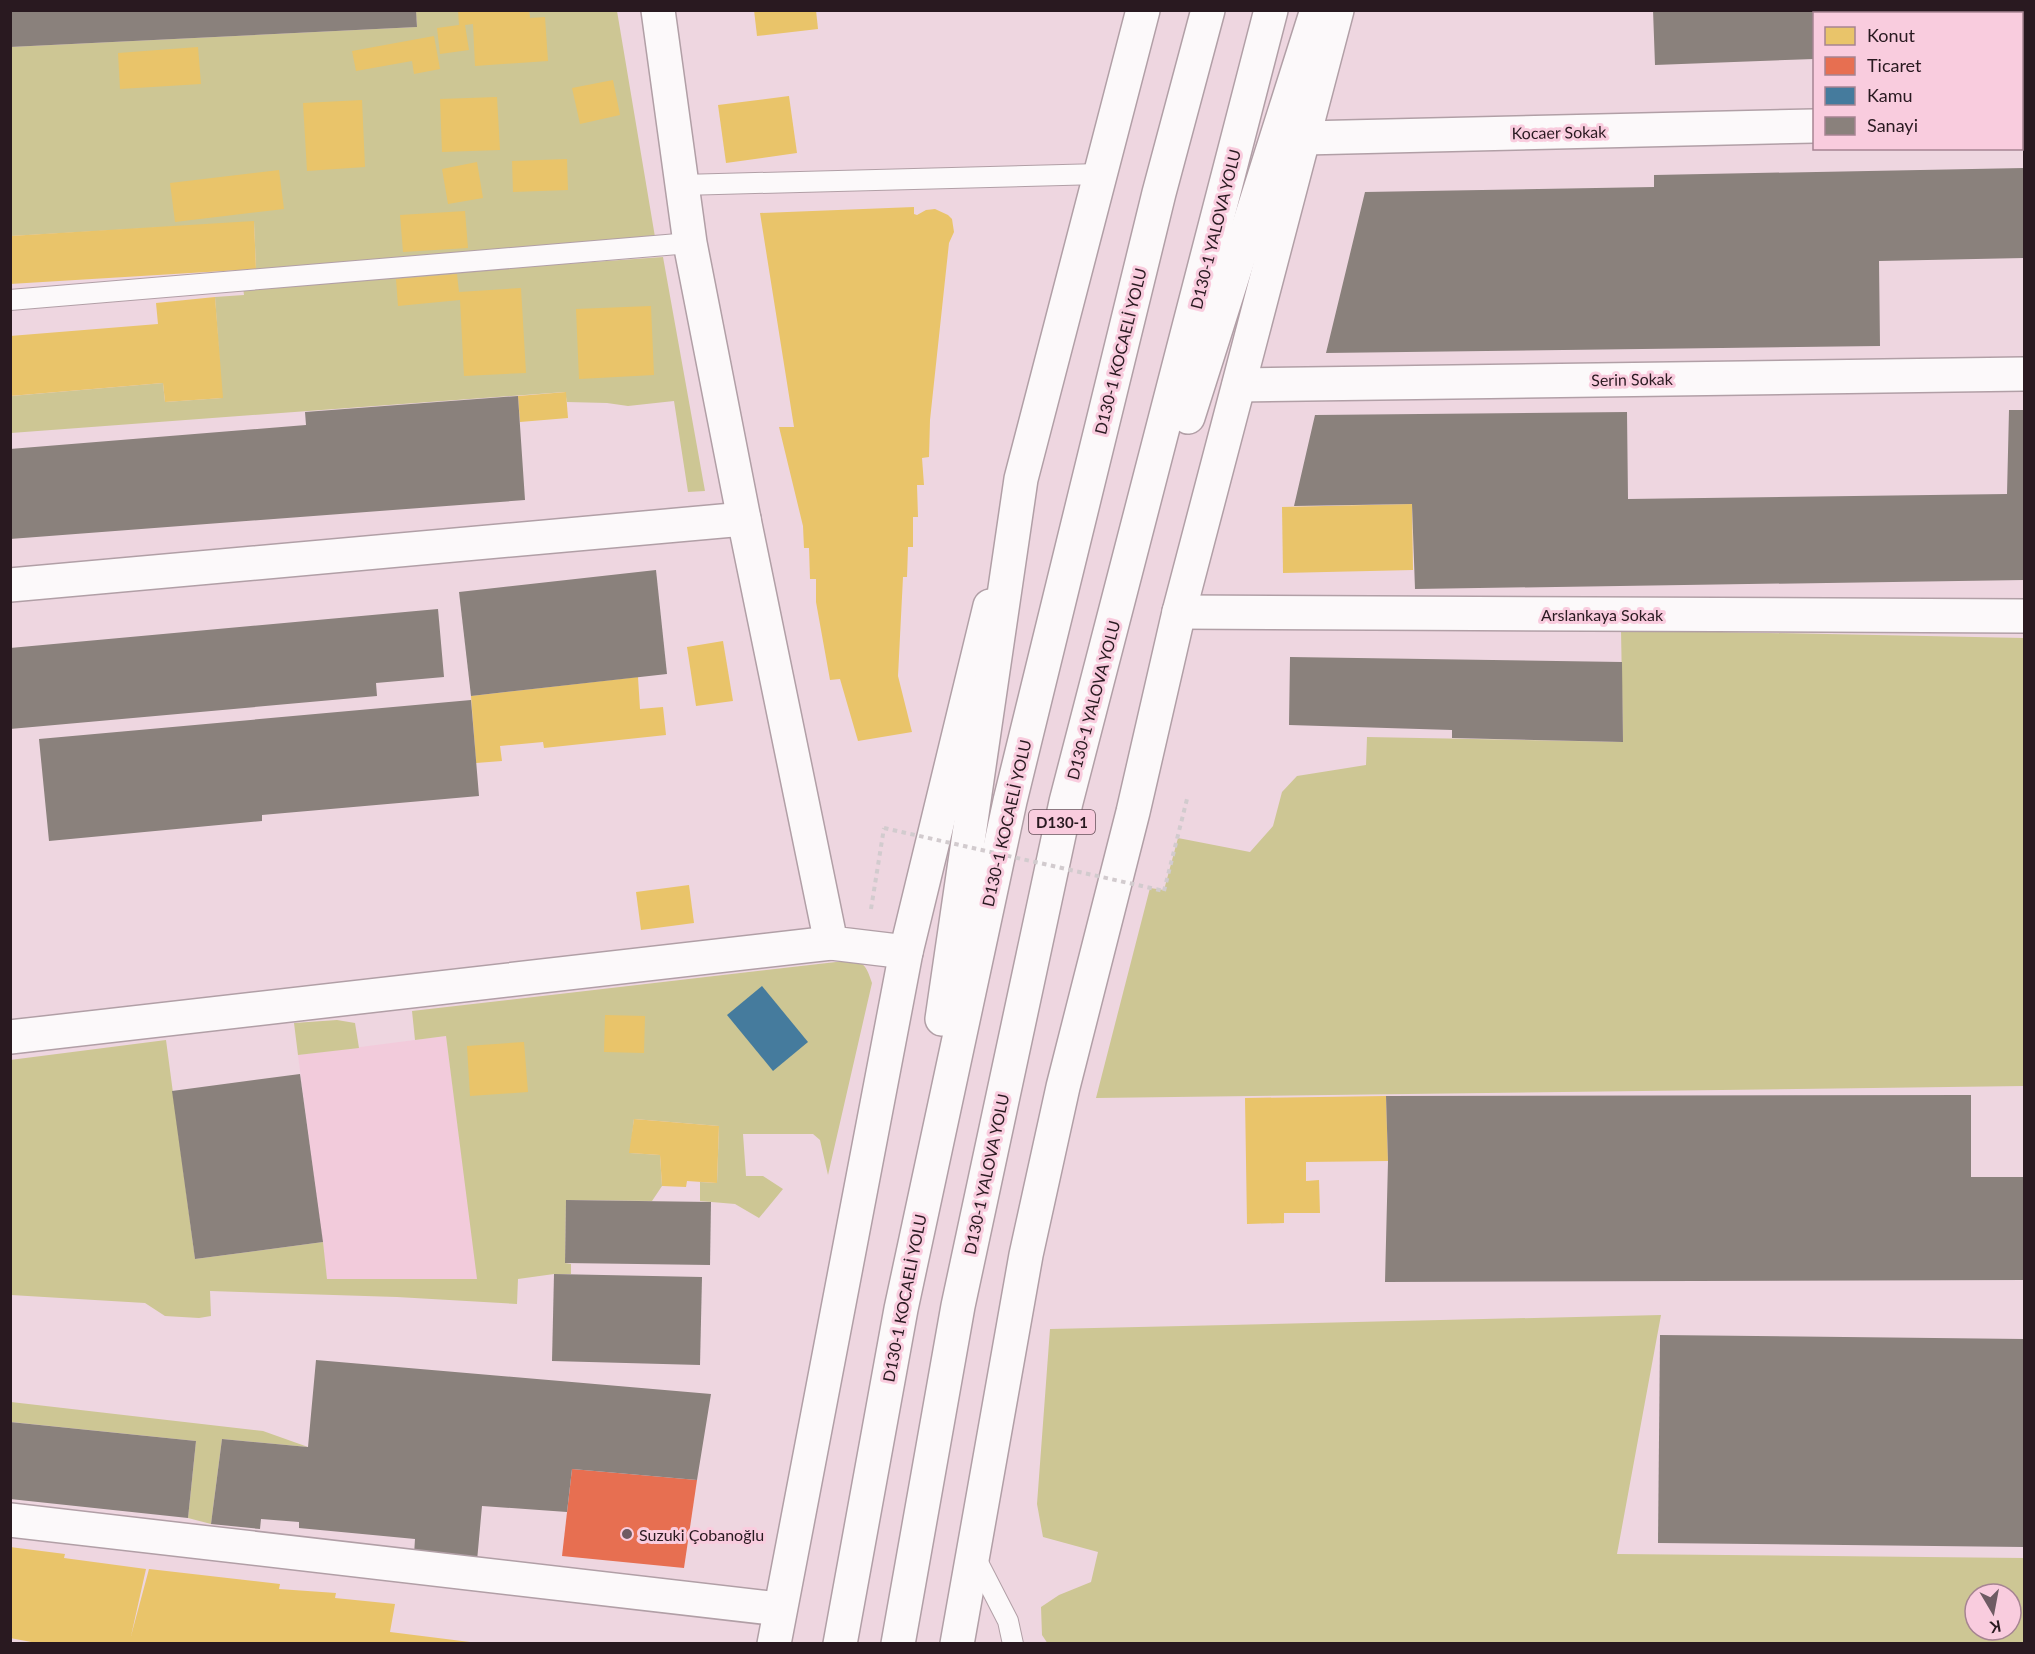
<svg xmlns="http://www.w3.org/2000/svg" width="2035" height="1654" font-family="Lato,sans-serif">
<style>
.built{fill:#f2cbdb}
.green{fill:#cdc694;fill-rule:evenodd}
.homes{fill:#e9c46a}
.shops{fill:#e76f51}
.public{fill:#457b9d}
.industry{fill:#8a817c}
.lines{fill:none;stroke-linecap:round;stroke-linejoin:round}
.service-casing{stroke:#b19fa6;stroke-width:22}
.minor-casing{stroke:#b19fa6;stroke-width:36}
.tertiary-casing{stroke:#b19fa6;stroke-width:36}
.trunk-casing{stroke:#b19fa6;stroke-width:36}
.path{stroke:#d2cbce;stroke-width:4;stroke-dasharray:4.5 4.5;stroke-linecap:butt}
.service{stroke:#fcf9fa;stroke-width:20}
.minor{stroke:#fcf9fa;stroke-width:33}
.tertiary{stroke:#fcf9fa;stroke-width:33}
.trunk{stroke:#fcf9fa;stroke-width:33}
.path-bridge{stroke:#d2cbce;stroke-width:4;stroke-dasharray:4.5 4.5;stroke-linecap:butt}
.poi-dot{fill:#6e5b63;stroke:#f9ccde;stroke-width:2}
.labels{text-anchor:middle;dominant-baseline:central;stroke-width:6;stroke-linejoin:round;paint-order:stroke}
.shield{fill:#f9ccde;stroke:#674f59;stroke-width:1.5}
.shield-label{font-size:15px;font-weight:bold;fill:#291920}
.street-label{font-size:16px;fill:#291920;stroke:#f9ccde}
.poi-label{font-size:16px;fill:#291920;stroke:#f9ccde;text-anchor:start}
</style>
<rect width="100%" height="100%" fill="#eed6e0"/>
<path class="built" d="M 446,1036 L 478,1279 L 327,1279 L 298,1055 Z"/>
<g class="green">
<path d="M 416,11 L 617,11 L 655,237 L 256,269 L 254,222 L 11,236 L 10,47 L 417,27 Z"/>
<path d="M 663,257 L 705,491 L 688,492 L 674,401 L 628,406 L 607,403 L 567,402 L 565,392 L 11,433 L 11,396 L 163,383 L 165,402 L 222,398 L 215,297 L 244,295 L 243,287 Z"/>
<path d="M 1621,630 L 2024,638 L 2024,1086 L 1096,1098 L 1150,888 L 1164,890 L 1178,838 L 1250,852 L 1273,826 L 1282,792 L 1297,776 L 1366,765 L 1367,737 L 1623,742 Z"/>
<path d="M 836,962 C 861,962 864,958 872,983 L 828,1175 L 820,1140 L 813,1134 L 743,1134 L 746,1176 L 763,1176 L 783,1189 L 759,1218 L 735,1204 L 700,1201 L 700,1182 L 717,1183 L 719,1126 L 634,1119 L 630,1153 L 660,1155 L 662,1186 L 652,1201 L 566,1200 L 565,1263 L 571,1264 L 571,1274 L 554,1274 L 518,1279 L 517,1304 L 397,1297 L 210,1291 L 211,1316 L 199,1318 L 165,1316 L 145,1303 L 11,1295 L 10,1060 L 166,1040 L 195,1259 L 323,1242 L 327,1279 L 477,1279 L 446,1036 L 415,1040 L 412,1011 Z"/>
<path d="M 337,1020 L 355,1023 L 359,1048 L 298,1055 L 294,1023 Z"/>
<path d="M 1661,1315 L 1617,1554 L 2024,1558 L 2024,1643 L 1048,1644 L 1042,1635 L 1041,1607 L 1059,1595 L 1091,1582 L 1098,1552 L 1043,1537 L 1037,1504 L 1050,1329 ZM 1975,1594 L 2011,1594 L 2011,1630 L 1975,1630 Z"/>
<path d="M 11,1402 L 263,1431 L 308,1447 L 222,1439 L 211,1524 L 188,1518 L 196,1441 L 11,1422 Z"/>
</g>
<g class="homes">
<path d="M 458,10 L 529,10 L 530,18 L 545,17 L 548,61 L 475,66 L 473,24 L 465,25 L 469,50 L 440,54 L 437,28 L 459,25 Z"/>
<path d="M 754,10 L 816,10 L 818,29 L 757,36 Z"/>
<path d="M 434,36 L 440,69 L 414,74 L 412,61 L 356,71 L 352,51 Z"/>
<path d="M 198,47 L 201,84 L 120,89 L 118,53 Z"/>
<path d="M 613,80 L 620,115 L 580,124 L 572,88 Z"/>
<path d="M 789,96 L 797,153 L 726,163 L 718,105 Z"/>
<path d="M 497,97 L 500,150 L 442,152 L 440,99 Z"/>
<path d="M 362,100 L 365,167 L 307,171 L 303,103 Z"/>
<path d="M 567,159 L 568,190 L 513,192 L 512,161 Z"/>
<path d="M 477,162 L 483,198 L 448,204 L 442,169 Z"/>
<path d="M 279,170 L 284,209 L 175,222 L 170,183 Z"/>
<path d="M 914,207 L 914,214 L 917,215 L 926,210 L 935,209 L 948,215 L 952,219 L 954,232 L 949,243 L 930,420 L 929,457 L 922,458 L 924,485 L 917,485 L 918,517 L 913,517 L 913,547 L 908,547 L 907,577 L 903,577 L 898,676 L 912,732 L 858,741 L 840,679 L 830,680 L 816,602 L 816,579 L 810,579 L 809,548 L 804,548 L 803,526 L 779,427 L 794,427 L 760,213 Z"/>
<path d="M 465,211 L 468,248 L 403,252 L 400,215 Z"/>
<path d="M 254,221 L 256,269 L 10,284 L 10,236 Z"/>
<path d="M 457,274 L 459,292 L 521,288 L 526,373 L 464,376 L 460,300 L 398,306 L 396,279 Z"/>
<path d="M 215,297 L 223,398 L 165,402 L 163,383 L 10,396 L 10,336 L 158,324 L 156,303 Z"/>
<path d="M 651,306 L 654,375 L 579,379 L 576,309 Z"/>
<path d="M 566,392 L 568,418 L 520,422 L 518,396 Z"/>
<path d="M 1412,504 L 1413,570 L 1283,573 L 1282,507 Z"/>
<path d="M 723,641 L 733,701 L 696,706 L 687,647 Z"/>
<path d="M 638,677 L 640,709 L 663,707 L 666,735 L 544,748 L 543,742 L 500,746 L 502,761 L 476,763 L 471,696 Z"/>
<path d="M 689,885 L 694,923 L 641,930 L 636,892 Z"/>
<path d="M 605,1015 L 645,1016 L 644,1053 L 604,1052 Z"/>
<path d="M 524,1042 L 528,1092 L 470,1096 L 467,1046 Z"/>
<path d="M 1386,1096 L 1388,1161 L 1306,1162 L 1306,1181 L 1319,1180 L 1320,1213 L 1284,1213 L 1284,1223 L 1247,1224 L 1245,1098 Z"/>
<path d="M 634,1119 L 719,1126 L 717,1183 L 687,1181 L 686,1187 L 662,1186 L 660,1155 L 629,1153 Z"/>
<path d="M 10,1547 L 65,1554 L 64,1558 L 146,1569 L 131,1636 L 149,1569 L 280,1584 L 279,1589 L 336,1593 L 335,1598 L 395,1604 L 390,1632 L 470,1642 L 470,1644 L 42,1644 L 10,1638 Z"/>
</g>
<path class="shops" d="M 572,1469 L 697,1480 L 684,1568 L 562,1556 Z"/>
<path class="public" d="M 762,986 L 808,1042 L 773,1071 L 727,1015 Z"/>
<g class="industry">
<path d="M 10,10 L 416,10 L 417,27 L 10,47 Z"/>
<path d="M 1653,10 L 2024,10 L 2024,51 L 2022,52 L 2022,14 L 1814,14 L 1814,59 L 1655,65 Z"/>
<path d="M 2024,168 L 2024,258 L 1879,261 L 1880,346 L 1326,353 L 1365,192 L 1654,187 L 1654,175 Z"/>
<path d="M 518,396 L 525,500 L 10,539 L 10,449 L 306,425 L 305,412 Z"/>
<path d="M 2009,410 L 2024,410 L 2024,580 L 1415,589 L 1412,504 L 1294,506 L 1315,415 L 1627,412 L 1628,499 L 2007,494 Z"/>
<path d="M 656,570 L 667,674 L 471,696 L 459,592 Z"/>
<path d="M 438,609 L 444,677 L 376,683 L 377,696 L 10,729 L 10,648 Z"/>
<path d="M 1290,657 L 1622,662 L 1623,742 L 1452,738 L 1452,730 L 1289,725 Z"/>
<path d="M 471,700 L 479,796 L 262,815 L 262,821 L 49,841 L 39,739 Z"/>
<path d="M 300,1074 L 323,1242 L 195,1259 L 172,1091 Z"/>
<path d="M 1971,1095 L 1971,1177 L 2024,1177 L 2024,1280 L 1385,1282 L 1388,1161 L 1386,1096 Z"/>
<path d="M 566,1200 L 711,1202 L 710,1265 L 565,1263 Z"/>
<path d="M 554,1274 L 702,1277 L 700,1365 L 552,1361 Z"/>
<path d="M 1660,1335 L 2024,1339 L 2024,1547 L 1658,1543 Z"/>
<path d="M 316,1360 L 711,1394 L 697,1480 L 572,1469 L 567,1512 L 482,1506 L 477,1561 L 414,1555 L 415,1539 L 299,1528 L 299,1522 L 261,1519 L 260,1529 L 211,1524 L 222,1439 L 308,1447 Z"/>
<path d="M 10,1422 L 196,1441 L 188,1518 L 10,1499 Z"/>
</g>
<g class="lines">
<defs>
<g id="service">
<path d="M 682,185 L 1100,174"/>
<path d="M 10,300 L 690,243"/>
<path d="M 973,1553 L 1008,1621 L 1013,1644"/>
</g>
<g id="minor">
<path d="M 658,10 L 690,243 L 744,519 L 831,943 L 906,952"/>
<path d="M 2022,120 L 2024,120"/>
<path d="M 1304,138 L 1814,126"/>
<path d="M 1239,385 L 2024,374"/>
<path d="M 10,585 L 744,519"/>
<path d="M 1179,612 L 2024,616"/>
<path d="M 10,1037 L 831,943"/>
<path d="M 10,1520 L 779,1609"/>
</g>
<g id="tertiary">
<path d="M 774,1644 L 906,952 L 990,606"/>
<path d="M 957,1644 L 1026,1255 L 1063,1087 L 1133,812 L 1179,612 L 1337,10"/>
</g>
<g id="trunk">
<path d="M 1188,417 L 1317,10"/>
<path d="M 942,1019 L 1021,479 L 1143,10"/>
<path d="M 840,1644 L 901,1309 L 1010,801 L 1159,193 L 1208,10"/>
<path d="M 898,1644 L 958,1306 L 1066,802 L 1271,10"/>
</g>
</defs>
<use href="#service" class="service-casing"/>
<use href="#minor" class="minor-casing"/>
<use href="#tertiary" class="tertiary-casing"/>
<use href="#trunk" class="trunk-casing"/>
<g class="path">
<path d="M 1164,891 L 1188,795"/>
<path d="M 871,909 L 884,828"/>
</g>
<use href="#service" class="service"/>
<use href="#minor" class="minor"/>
<use href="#tertiary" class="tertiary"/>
<use href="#trunk" class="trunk"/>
<path class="path-bridge" d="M 884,828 L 1164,891"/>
</g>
<circle class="poi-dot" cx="627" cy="1534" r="6"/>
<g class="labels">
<rect class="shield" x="1029" y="810" width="66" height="24" rx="4.5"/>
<g class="shield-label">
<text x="1062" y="822">D130-1</text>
</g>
<g class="street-label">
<text transform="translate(1559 132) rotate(-1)">Kocaer Sokak</text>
<text transform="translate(1215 229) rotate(-76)">D130-1 YALOVA YOLU</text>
<text transform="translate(1120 351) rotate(-76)">D130-1 KOCAELİ YOLU</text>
<text transform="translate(1632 379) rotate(-1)">Serin Sokak</text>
<text x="1602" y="614">Arslankaya Sokak</text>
<text transform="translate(1093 700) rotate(-75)">D130-1 YALOVA YOLU</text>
<text transform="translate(1006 823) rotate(-77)">D130-1 KOCAELİ YOLU</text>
<text transform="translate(986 1174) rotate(-78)">D130-1 YALOVA YOLU</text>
<text transform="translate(904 1298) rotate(-79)">D130-1 KOCAELİ YOLU</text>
</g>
<g class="poi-label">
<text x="639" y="1534">Suzuki Çobanoğlu</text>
</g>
</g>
<rect width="2035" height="1654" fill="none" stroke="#291920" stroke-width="24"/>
<rect x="1813" y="12" width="210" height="138" fill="#f9ccde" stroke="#a68492" stroke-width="1.5"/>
<rect x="1825" y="27" width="30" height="18" fill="#e9c46a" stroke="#a68492" stroke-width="1.5"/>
<text x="1867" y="42" font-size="18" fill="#291920">Konut</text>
<rect x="1825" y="57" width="30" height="18" fill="#e76f51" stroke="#a68492" stroke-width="1.5"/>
<text x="1867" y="72" font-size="18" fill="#291920">Ticaret</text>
<rect x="1825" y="87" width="30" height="18" fill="#457b9d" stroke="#a68492" stroke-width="1.5"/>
<text x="1867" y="102" font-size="18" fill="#291920">Kamu</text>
<rect x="1825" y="117" width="30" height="18" fill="#8a817c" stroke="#a68492" stroke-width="1.5"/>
<text x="1867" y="132" font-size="18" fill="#291920">Sanayi</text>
<g transform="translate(1993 1612) rotate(170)"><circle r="28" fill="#f9ccde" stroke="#a68492" stroke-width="1.5"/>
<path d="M0-4.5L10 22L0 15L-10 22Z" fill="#6e5b63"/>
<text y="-9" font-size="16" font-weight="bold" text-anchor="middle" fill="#291920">K</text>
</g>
</svg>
